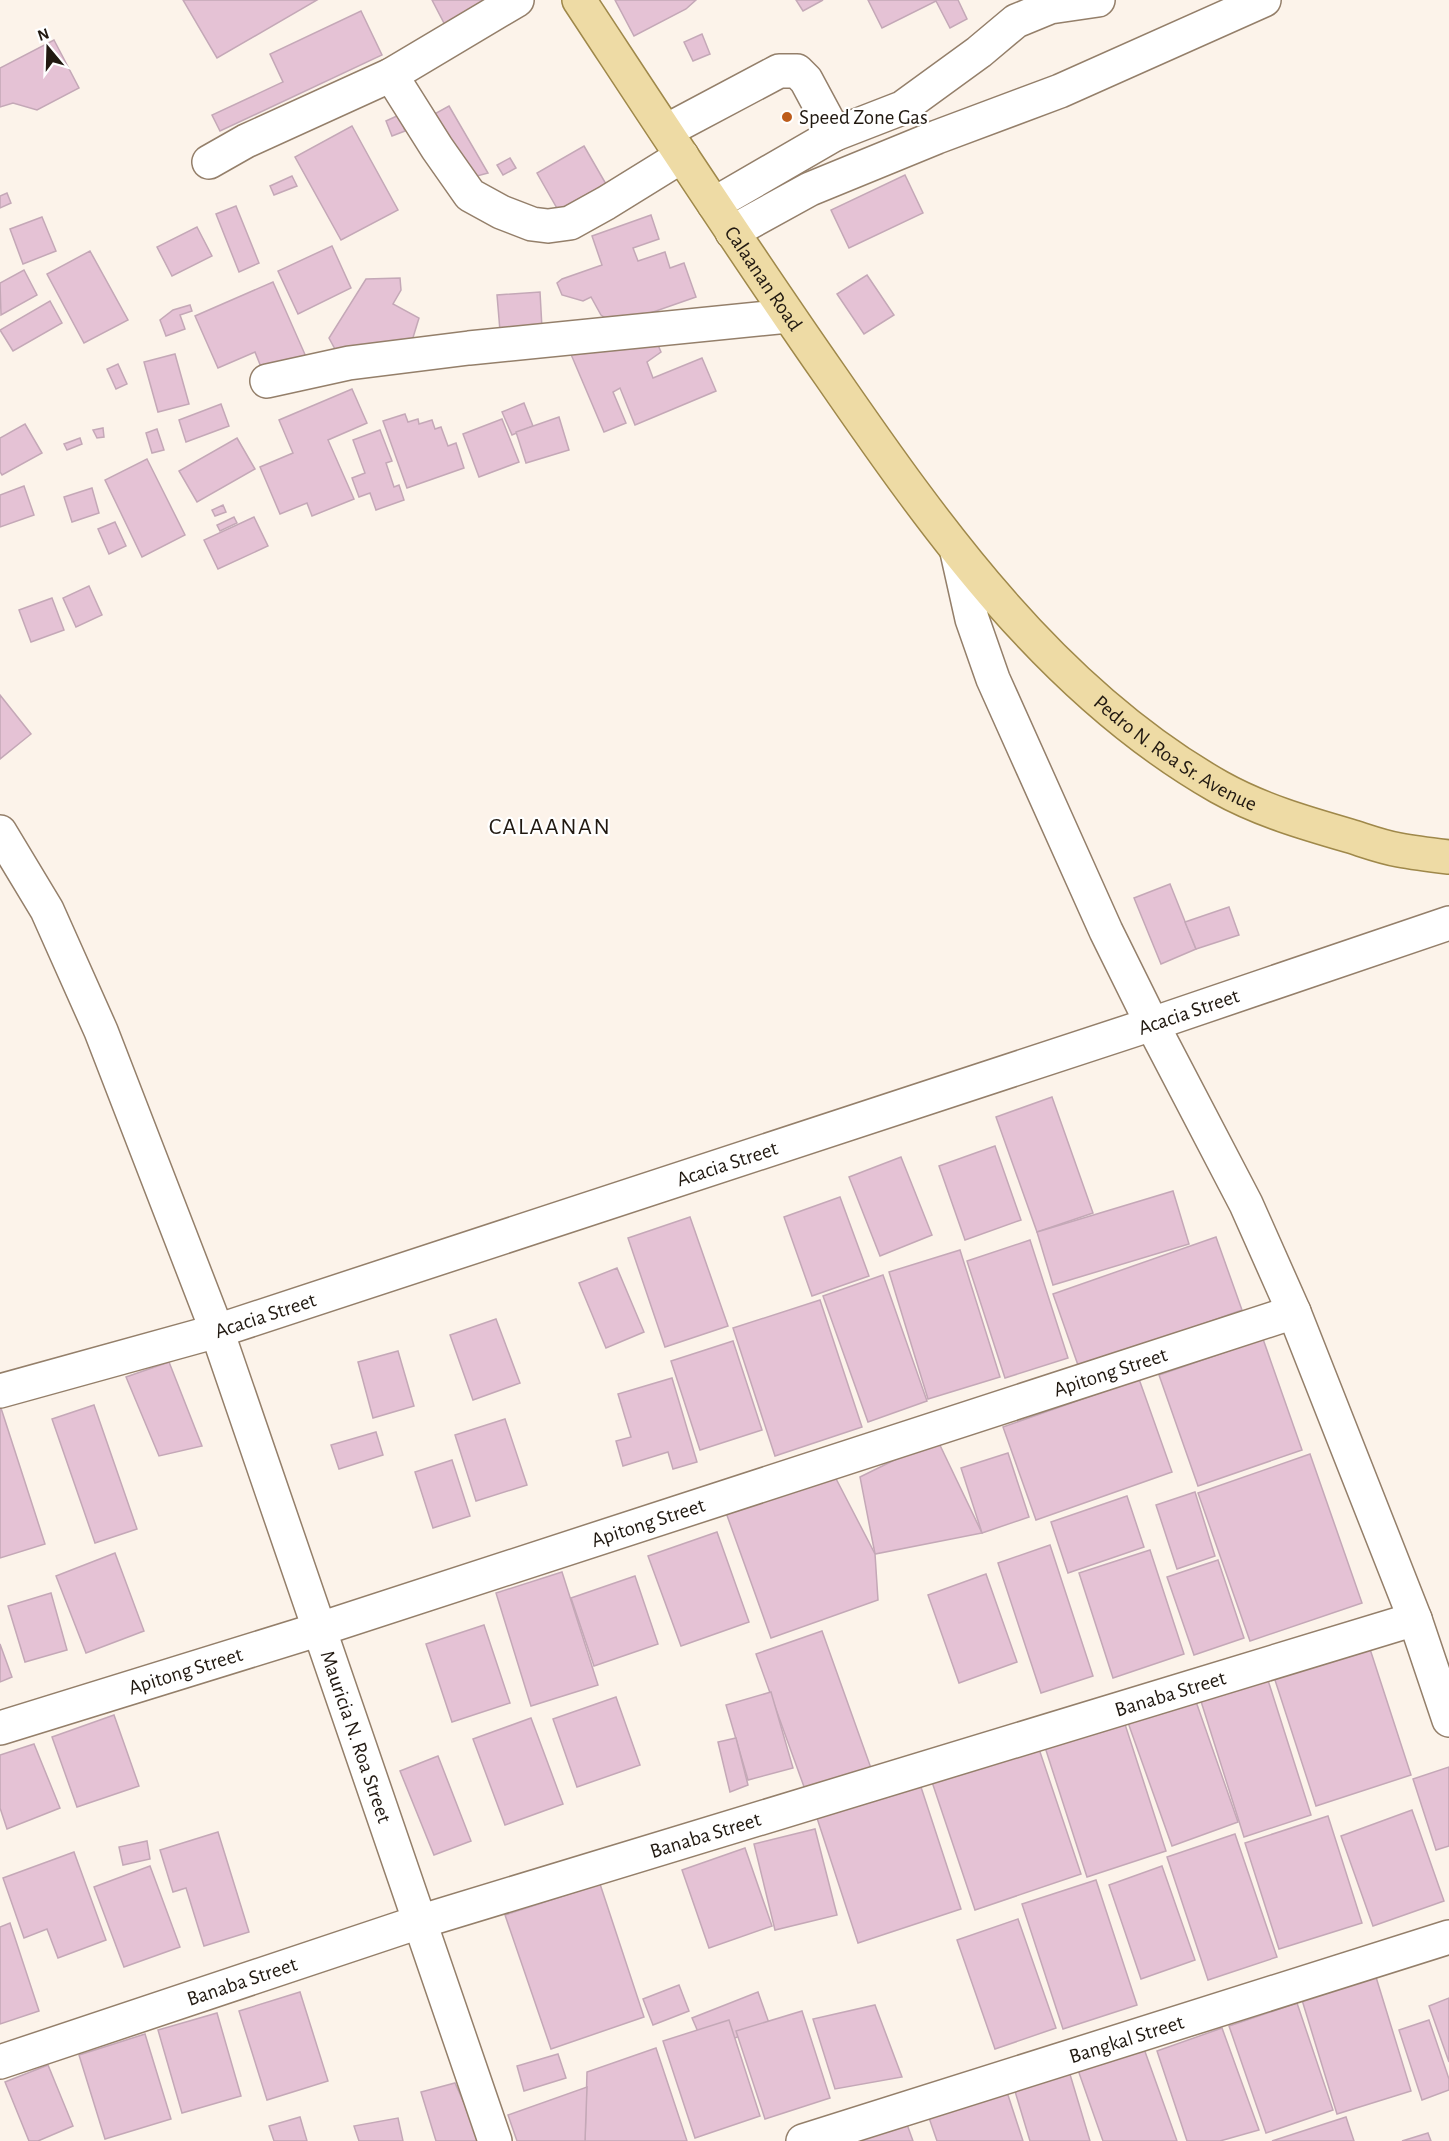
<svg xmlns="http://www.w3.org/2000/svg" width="1449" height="2141" font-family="'Alegreya Sans',sans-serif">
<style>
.building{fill:#e5c2d5;stroke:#c4a8b7;stroke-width:1.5}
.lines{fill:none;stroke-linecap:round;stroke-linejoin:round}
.minor-casing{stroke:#947f6a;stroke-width:36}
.major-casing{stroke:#9f884a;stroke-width:36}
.minor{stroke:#fff;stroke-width:33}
.major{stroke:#eedba5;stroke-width:33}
.poi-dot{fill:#bd5d1c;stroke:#fff;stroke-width:2}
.labels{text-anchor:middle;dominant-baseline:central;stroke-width:4.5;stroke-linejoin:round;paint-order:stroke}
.poi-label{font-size:21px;fill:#211911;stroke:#fff;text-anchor:start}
.street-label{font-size:21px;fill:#211911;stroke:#fff}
.quarter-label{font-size:24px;letter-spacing:1.5px;fill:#211911;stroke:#fff}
</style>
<rect width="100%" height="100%" fill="#fcf3ea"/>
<g class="building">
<path d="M 183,0 L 317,0 L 217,58 Z"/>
<path d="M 432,0 L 496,0 L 445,25 Z"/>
<path d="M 615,0 L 696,0 L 686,9 L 634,36 Z"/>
<path d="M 796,0 L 823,0 L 803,11 Z"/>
<path d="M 868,0 L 958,0 L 967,19 L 950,28 L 936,1 L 882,28 Z"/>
<path d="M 361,11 L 382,55 L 220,131 L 212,115 L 283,82 L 270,54 Z"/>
<path d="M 702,34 L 710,54 L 693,61 L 684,42 Z"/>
<path d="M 54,40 L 79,88 L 37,110 L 13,103 L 0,107 L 0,68 Z"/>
<path d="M 449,106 L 488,173 L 466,179 L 429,117 Z"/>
<path d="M 399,115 L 405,131 L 392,136 L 386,121 Z"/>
<path d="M 352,126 L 398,210 L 341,240 L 295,157 Z"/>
<path d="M 584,146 L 606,184 L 558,210 L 537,173 Z"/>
<path d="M 510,158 L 516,168 L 503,175 L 497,165 Z"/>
<path d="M 905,175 L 923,213 L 849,248 L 831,210 Z"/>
<path d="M 292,176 L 297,186 L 274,195 L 270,186 Z"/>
<path d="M 7,193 L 11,203 L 0,208 L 0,196 Z"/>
<path d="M 236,206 L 259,263 L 239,272 L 216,214 Z"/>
<path d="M 651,215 L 659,239 L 633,248 L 638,261 L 665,252 L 670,268 L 684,263 L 696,297 L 616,325 L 601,315 L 591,297 L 583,301 L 562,295 L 557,283 L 562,279 L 602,265 L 592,236 Z"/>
<path d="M 42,217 L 56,251 L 23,264 L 10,229 Z"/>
<path d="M 197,227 L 212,256 L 172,276 L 157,247 Z"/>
<path d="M 332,246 L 351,288 L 298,314 L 278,271 Z"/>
<path d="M 90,251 L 128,320 L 84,343 L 47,274 Z"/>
<path d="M 24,270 L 37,295 L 1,315 L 0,283 Z"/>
<path d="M 867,275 L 894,315 L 864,334 L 837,294 Z"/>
<path d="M 400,278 L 401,290 L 393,304 L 419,318 L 411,344 L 336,351 L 329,338 L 366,279 Z"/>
<path d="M 273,282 L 307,359 L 265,377 L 255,352 L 218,368 L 195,316 Z"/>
<path d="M 540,292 L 542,328 L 500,331 L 497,295 Z"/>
<path d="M 50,301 L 62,323 L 13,351 L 0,330 Z"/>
<path d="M 190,305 L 192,311 L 180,315 L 185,329 L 166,336 L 160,320 L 173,310 Z"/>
<path d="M 658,345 L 661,352 L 647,362 L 653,378 L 702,358 L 716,391 L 635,425 L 620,388 L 613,392 L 626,423 L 604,432 L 570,352 Z"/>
<path d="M 175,354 L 189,404 L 158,412 L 144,362 Z"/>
<path d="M 118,364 L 127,384 L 116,389 L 107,369 Z"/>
<path d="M 352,389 L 367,423 L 328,440 L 354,499 L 312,516 L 307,503 L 280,514 L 260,467 L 293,453 L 279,420 Z"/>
<path d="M 524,403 L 533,426 L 512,435 L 502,412 Z"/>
<path d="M 221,404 L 229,426 L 186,442 L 179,420 Z"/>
<path d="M 405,414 L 408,422 L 418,419 L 419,424 L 432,420 L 435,429 L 441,427 L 448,446 L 456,443 L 464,468 L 407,488 L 383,421 Z"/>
<path d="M 559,417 L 569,450 L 526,463 L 516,432 Z"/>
<path d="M 502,419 L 519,462 L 479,477 L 463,434 Z"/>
<path d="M 25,424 L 42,453 L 2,475 L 0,472 L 0,438 Z"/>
<path d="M 103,428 L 104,437 L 97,438 L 93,430 Z"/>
<path d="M 157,429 L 164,450 L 152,453 L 146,433 Z"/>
<path d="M 380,430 L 392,461 L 386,463 L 394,487 L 399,485 L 404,500 L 376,510 L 370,493 L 359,497 L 352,478 L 365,473 L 353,440 Z"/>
<path d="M 80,438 L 82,444 L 67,450 L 64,444 Z"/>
<path d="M 237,438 L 255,469 L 197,502 L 179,471 Z"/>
<path d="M 147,459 L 185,535 L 142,557 L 105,480 Z"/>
<path d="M 24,486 L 34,515 L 0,527 L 0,495 Z"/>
<path d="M 92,488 L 99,513 L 72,522 L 64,497 Z"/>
<path d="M 223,505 L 226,512 L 215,516 L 212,510 Z"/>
<path d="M 234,517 L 237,523 L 220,531 L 217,525 Z"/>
<path d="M 254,517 L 268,546 L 218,569 L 204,540 Z"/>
<path d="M 115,522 L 126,546 L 109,554 L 98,529 Z"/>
<path d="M 89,586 L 102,615 L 76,627 L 63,598 Z"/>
<path d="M 52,598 L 64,630 L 31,642 L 19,610 Z"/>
<path d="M 0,695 L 31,734 L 0,759 Z"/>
<path d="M 1170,884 L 1196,949 L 1161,964 L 1134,898 Z"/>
<path d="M 1229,907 L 1239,935 L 1196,949 L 1185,922 Z"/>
<path d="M 1052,1097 L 1093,1213 L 1037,1232 L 996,1117 Z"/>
<path d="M 995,1146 L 1021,1220 L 965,1240 L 939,1166 Z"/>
<path d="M 901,1157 L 932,1235 L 880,1256 L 849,1177 Z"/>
<path d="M 1173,1191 L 1189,1244 L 1053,1285 L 1037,1232 Z"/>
<path d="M 840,1197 L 869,1276 L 812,1296 L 784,1217 Z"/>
<path d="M 690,1217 L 728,1326 L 665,1347 L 628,1238 Z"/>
<path d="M 1216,1237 L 1242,1310 L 1079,1368 L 1053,1294 Z"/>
<path d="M 1030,1240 L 1068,1358 L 1005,1378 L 967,1261 Z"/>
<path d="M 960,1250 L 1000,1377 L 928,1399 L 889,1272 Z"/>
<path d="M 617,1268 L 644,1332 L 606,1348 L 579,1283 Z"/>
<path d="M 883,1275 L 927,1401 L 868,1422 L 823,1296 Z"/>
<path d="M 820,1300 L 862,1427 L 775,1456 L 733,1328 Z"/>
<path d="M 496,1319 L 520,1383 L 473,1400 L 450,1335 Z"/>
<path d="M 1263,1339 L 1302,1450 L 1198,1486 L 1159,1375 Z"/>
<path d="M 733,1341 L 762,1430 L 700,1450 L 671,1361 Z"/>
<path d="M 398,1351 L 414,1406 L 373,1418 L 358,1362 Z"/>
<path d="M 169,1362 L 202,1446 L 159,1456 L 126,1377 Z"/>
<path d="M 672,1378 L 697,1462 L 673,1469 L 668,1452 L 623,1466 L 616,1441 L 631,1437 L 618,1394 Z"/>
<path d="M 1139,1379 L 1172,1472 L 1036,1520 L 1003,1427 Z"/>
<path d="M 0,1405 L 45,1544 L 0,1558 Z"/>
<path d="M 94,1405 L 137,1529 L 95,1543 L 52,1419 Z"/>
<path d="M 505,1419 L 527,1485 L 476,1501 L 455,1435 Z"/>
<path d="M 376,1432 L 383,1455 L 339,1469 L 331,1445 Z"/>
<path d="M 937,1439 L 982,1533 L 875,1554 L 860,1477 Z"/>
<path d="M 1008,1453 L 1029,1517 L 982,1533 L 961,1468 Z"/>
<path d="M 1310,1454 L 1362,1603 L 1250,1641 L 1198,1493 Z"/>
<path d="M 452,1460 L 470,1516 L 433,1528 L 415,1472 Z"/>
<path d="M 831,1469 L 875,1554 L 878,1600 L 771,1638 L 724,1507 Z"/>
<path d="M 1195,1492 L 1215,1556 L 1177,1569 L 1156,1505 Z"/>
<path d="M 1127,1496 L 1144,1547 L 1068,1573 L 1051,1522 Z"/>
<path d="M 717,1532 L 749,1622 L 681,1646 L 648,1556 Z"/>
<path d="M 1050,1545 L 1093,1676 L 1041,1693 L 998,1563 Z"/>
<path d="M 1150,1550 L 1184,1654 L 1113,1678 L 1079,1573 Z"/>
<path d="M 115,1553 L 144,1631 L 86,1653 L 56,1576 Z"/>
<path d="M 1218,1560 L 1244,1638 L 1194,1655 L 1167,1577 Z"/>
<path d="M 562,1572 L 598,1685 L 531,1706 L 496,1593 Z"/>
<path d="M 986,1574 L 1017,1662 L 959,1683 L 928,1595 Z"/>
<path d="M 635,1576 L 658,1644 L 594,1666 L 571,1598 Z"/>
<path d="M 51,1593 L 67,1650 L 25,1662 L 8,1606 Z"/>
<path d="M 484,1625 L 510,1703 L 452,1722 L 426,1644 Z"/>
<path d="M 822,1631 L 872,1771 L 807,1795 L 756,1654 Z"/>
<path d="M 0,1644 L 12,1677 L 0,1682 Z"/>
<path d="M 1369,1646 L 1411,1775 L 1316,1806 L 1274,1677 Z"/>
<path d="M 1266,1674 L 1311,1815 L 1244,1837 L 1199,1695 Z"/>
<path d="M 771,1692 L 793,1768 L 748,1780 L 726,1705 Z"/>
<path d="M 1193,1693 L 1238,1822 L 1172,1846 L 1126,1717 Z"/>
<path d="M 616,1697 L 640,1765 L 577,1787 L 553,1719 Z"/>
<path d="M 114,1715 L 139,1786 L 77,1807 L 52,1737 Z"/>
<path d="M 1122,1715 L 1166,1851 L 1087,1877 L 1043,1741 Z"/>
<path d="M 531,1718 L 563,1804 L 505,1825 L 473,1739 Z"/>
<path d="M 736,1738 L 748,1785 L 730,1792 L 718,1742 Z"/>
<path d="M 1037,1743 L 1081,1874 L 975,1910 L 931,1779 Z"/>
<path d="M 34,1744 L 60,1808 L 7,1829 L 0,1808 L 0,1755 Z"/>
<path d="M 438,1756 L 471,1841 L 434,1855 L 400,1771 Z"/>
<path d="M 1449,1767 L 1449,1846 L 1436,1850 L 1413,1779 Z"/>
<path d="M 919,1781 L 961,1909 L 858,1943 L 816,1815 Z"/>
<path d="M 1412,1810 L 1444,1901 L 1373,1926 L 1341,1836 Z"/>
<path d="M 1328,1816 L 1362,1923 L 1279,1949 L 1245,1843 Z"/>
<path d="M 815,1829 L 837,1915 L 775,1930 L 754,1844 Z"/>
<path d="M 218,1832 L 249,1932 L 204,1946 L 186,1888 L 173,1892 L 160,1850 Z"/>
<path d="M 1235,1834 L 1277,1957 L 1208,1980 L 1167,1857 Z"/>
<path d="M 147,1841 L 150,1859 L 123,1865 L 119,1847 Z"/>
<path d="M 745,1848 L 772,1926 L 709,1948 L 682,1870 Z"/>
<path d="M 74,1852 L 106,1940 L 58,1958 L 47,1929 L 24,1938 L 3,1878 Z"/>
<path d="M 150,1866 L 180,1947 L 124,1967 L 94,1887 Z"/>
<path d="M 1162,1866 L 1195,1960 L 1141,1979 L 1109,1885 Z"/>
<path d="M 1096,1880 L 1137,2005 L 1063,2029 L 1022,1904 Z"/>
<path d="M 600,1884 L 644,2017 L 551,2049 L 505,1915 Z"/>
<path d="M 1018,1919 L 1056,2028 L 995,2049 L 957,1940 Z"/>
<path d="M 10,1923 L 39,2011 L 0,2024 L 0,1927 Z"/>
<path d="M 1372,1964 L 1411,2091 L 1337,2114 L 1298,1987 Z"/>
<path d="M 679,1985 L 689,2011 L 653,2025 L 643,1999 Z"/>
<path d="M 300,1992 L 328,2081 L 267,2100 L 239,2011 Z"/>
<path d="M 758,1992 L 770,2026 L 705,2048 L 692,2018 Z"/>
<path d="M 1449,1998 L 1449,2062 L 1429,2006 Z"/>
<path d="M 1297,2003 L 1333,2110 L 1266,2133 L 1229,2026 Z"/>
<path d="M 875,2005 L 902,2077 L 835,2089 L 813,2019 Z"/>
<path d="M 802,2011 L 830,2098 L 765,2119 L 736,2031 Z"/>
<path d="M 217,2013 L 241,2096 L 182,2113 L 158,2030 Z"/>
<path d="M 729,2020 L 760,2116 L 695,2138 L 663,2041 Z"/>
<path d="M 1429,2020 L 1449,2079 L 1449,2090 L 1422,2100 L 1399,2030 Z"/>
<path d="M 1222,2028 L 1259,2130 L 1220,2141 L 1187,2141 L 1157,2051 Z"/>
<path d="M 145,2034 L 171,2119 L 105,2139 L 79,2055 Z"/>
<path d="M 1143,2046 L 1177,2141 L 1103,2141 L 1078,2070 Z"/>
<path d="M 656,2048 L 687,2141 L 585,2141 L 587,2072 Z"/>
<path d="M 558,2054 L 566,2078 L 524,2091 L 517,2066 Z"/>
<path d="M 48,2065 L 73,2126 L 38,2141 L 29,2141 L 5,2082 Z"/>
<path d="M 1069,2071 L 1090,2141 L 1030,2141 L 1014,2088 Z"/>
<path d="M 455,2083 L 481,2141 L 436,2141 L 421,2092 Z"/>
<path d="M 1005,2086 L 1023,2141 L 937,2141 L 927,2112 Z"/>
<path d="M 587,2087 L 585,2141 L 517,2141 L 508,2115 Z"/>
<path d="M 904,2116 L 913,2141 L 850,2141 Z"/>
<path d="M 300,2117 L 307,2141 L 274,2141 L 269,2126 Z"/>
<path d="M 1346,2117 L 1354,2141 L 1272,2141 Z"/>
<path d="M 398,2118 L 403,2141 L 359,2141 L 354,2126 Z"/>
<path d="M 1428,2133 L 1431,2141 L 1402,2141 Z"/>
</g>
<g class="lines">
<defs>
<g id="minor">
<path d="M 391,75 L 437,148 L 470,195 L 501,212 L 532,224 L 548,226 L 570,223 L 606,203 L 682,156"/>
<path d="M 666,131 L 779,71 L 797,71 L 806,80 L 835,134 L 714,204"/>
<path d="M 835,134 L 902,108 L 979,52 L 1016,21 L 1050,7 L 1098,0"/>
<path d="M 209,162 L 246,141 L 391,75 L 517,0"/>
<path d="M 732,232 L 810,189 L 937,137 L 1060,91 L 1264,0"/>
<path d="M 267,381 L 349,363 L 469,348 L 788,316"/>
<path d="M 957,552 L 972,619 L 993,679 L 1106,931 L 1152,1024 L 1246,1204 L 1294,1312 L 1415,1619 L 1449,1720"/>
<path id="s1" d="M 0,832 L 47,910 L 101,1031 L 217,1331 L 495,2141"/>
<path id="s2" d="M 0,1391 L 217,1331 L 1152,1024 L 1449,923"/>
<path id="s3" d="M 0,1728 L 320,1629 L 1294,1312"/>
<path id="s4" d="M 0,2062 L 419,1922 L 1415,1619"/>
<path id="s5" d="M 803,2141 L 1449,1937"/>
</g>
<g id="major">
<path id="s6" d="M 579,0 C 662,126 744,252 830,375 C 937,530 1052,692 1219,787 C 1260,810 1305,823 1350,836 C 1366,841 1382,847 1399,850 C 1415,853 1432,855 1449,857"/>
</g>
</defs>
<use href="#minor" class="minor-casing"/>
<use href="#major" class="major-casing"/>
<use href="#minor" class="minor"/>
<use href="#major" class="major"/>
</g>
<circle class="poi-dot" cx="787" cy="117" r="6"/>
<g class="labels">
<g class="poi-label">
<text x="799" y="117">Speed Zone Gas</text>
</g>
<g class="street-label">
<text stroke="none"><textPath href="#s6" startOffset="334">Calaanan Road</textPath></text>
<text stroke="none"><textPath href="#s6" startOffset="968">Pedro N. Roa Sr. Avenue</textPath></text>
<text stroke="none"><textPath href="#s2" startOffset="1248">Acacia Street</textPath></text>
<text stroke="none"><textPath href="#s2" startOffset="762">Acacia Street</textPath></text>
<text stroke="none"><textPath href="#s2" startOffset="276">Acacia Street</textPath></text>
<text stroke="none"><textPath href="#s3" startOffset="1166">Apitong Street</textPath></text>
<text stroke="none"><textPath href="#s3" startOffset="680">Apitong Street</textPath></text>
<text stroke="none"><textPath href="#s3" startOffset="194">Apitong Street</textPath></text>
<text stroke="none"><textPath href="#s4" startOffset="1227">Banaba Street</textPath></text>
<text stroke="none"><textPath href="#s1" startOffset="974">Mauricia N. Roa Street</textPath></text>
<text stroke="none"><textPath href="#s4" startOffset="741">Banaba Street</textPath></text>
<text stroke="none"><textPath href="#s4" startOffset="255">Banaba Street</textPath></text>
<text stroke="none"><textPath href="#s5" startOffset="339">Bangkal Street</textPath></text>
</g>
<g class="quarter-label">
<text x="550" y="827">CALAANAN</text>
</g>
</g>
<g transform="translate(48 48) rotate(341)" stroke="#ffffff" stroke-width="4.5" paint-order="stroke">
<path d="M0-4.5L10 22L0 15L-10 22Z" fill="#211911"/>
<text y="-9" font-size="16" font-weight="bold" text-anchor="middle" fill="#211911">N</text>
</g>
</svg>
